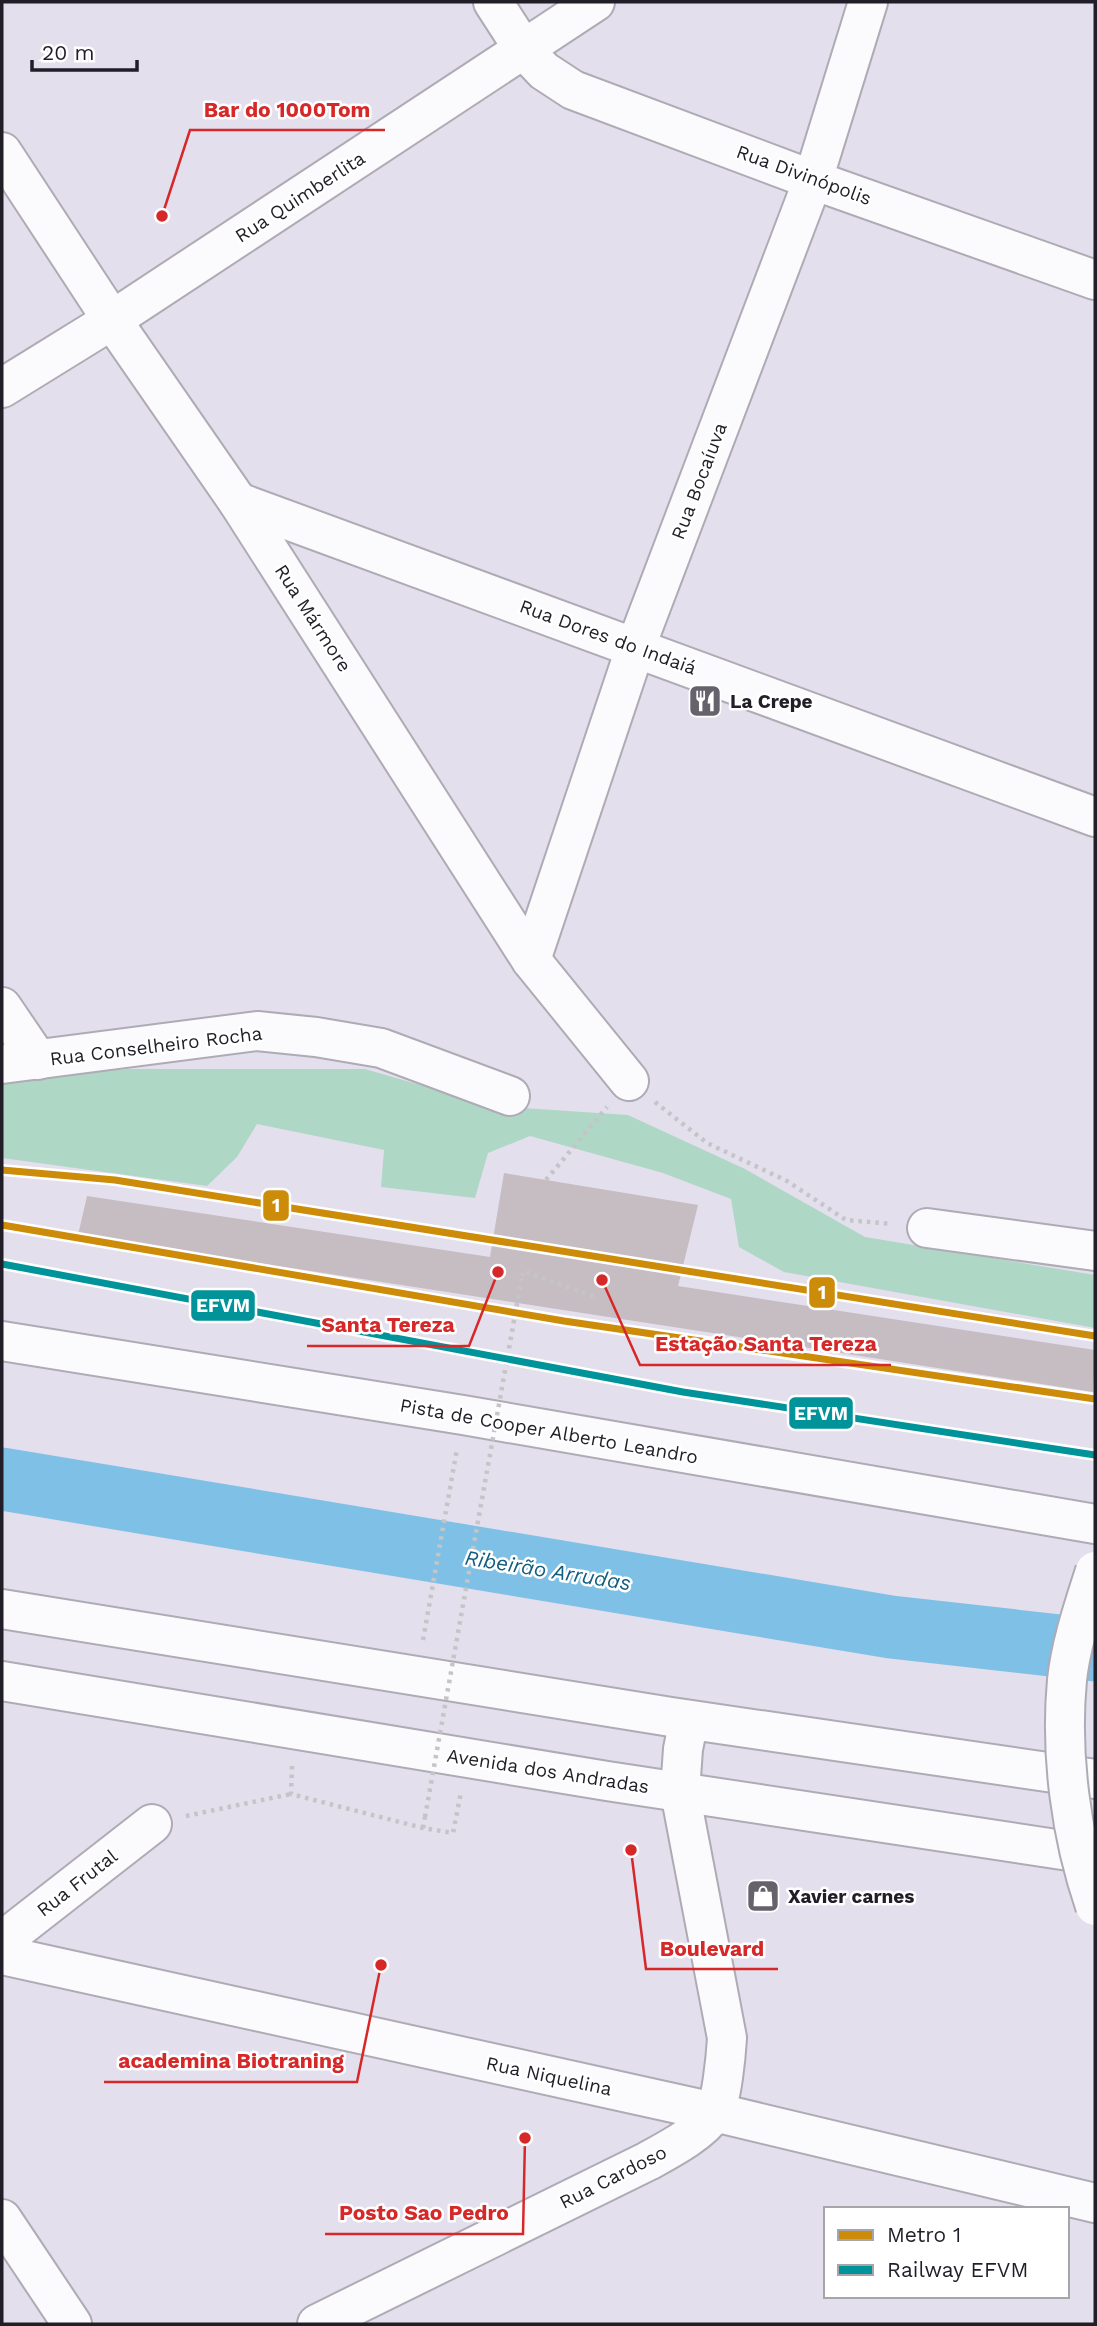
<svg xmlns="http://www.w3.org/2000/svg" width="1097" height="2326" font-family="'Work Sans',sans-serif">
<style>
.green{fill:#afd7c5}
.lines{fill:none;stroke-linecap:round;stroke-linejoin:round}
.river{stroke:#7fc0e6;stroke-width:63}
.building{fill:#c5bdc2}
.minor-casing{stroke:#afabb5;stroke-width:42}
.major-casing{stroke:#afabb5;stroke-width:42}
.path{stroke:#c5c4c7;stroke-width:4.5;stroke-dasharray:3.5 5;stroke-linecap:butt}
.minor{stroke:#fbfafc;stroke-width:38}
.major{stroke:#fbfafc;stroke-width:38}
.minor-bridge-casing{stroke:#afabb5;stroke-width:42;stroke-linecap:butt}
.path-bridge{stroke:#c5c4c7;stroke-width:4.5;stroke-dasharray:3.5 5;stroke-linecap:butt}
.minor-bridge{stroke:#fbfafc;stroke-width:38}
.rail-1-casing{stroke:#fff;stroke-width:12}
.rail-1{stroke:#00939a;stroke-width:7}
.metro-1-casing{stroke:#fff;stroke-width:12}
.metro-1{stroke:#cc8b08;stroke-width:7}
.labels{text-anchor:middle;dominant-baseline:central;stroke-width:5;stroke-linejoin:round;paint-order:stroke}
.street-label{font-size:19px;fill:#211e27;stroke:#fff}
.poi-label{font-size:19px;font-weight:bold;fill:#211e27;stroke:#fff;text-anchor:start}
.water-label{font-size:21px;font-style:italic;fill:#135d7e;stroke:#fff}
.leader{fill:none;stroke:#d62828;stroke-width:2.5}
.callout-dot{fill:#d62828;stroke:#fff;stroke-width:2.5}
.callout-label{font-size:21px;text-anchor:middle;font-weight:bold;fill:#d62828;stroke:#fff;stroke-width:5;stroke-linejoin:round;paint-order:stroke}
.line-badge{stroke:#fff;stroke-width:2.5}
.badge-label{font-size:19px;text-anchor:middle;font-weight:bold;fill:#fff}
</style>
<rect width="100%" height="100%" fill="#e4dfec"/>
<path class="green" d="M 129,1069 L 365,1069 L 493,1106 L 628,1115 L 745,1169 L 865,1237 L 1095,1275 L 1095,1328 L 784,1272 L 739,1247 L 731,1199 L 663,1173 L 530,1136 L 488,1153 L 475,1198 L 381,1187 L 384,1150 L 257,1124 L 237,1157 L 207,1186 L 2,1158 L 2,1079 Z"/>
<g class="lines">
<path class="river" d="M 2,1479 L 891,1627 L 1095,1650"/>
</g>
<path class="building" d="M 504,1173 L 698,1205 L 678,1286 L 1095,1350 L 1093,1392 L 78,1235 L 87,1196 L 490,1257 Z"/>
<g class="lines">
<defs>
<g id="minor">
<path d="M 493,2 L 524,50 L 544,71 L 573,90 L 813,180 L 1095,280"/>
<path d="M 2,152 L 112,320 L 238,502 L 531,960 L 629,1081"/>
<path d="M 2,388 L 112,320 L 595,2"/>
<path d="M 238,502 L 1095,817"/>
<path d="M 531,960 L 636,646 L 813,180 L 868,2"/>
<path d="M 2,1007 L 38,1060"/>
<path d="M 2,1064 L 257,1031 L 316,1037 L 381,1048 L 510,1096"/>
<path d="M 927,1228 L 1095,1251"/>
<path d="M 2,1341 L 463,1415 L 1095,1524"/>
<path d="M 2,1941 L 152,1824"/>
<path d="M 2,1955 L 714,2112 L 1095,2203"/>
<path d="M 2,2219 L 72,2324"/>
<path d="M 317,2324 L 648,2161 C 668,2150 701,2133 714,2113 C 722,2100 726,2054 727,2038 L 680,1792 L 683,1749 L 689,1720"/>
</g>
<g id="major">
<path d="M 2,1609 L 671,1717 L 1095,1779"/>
<path d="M 2,1681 L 607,1781 L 1095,1855"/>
</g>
</defs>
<use href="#minor" class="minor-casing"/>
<use href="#major" class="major-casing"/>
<g class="path">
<path d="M 655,1102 L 707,1143 L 787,1181 L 846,1220 L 892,1224"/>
<path d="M 546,1180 L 607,1107"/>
<path d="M 522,1276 L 523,1271 L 598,1298"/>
<path d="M 423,1640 L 457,1449"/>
<path d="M 292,1766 L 291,1794 L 423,1828 L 453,1833 L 461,1792"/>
<path d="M 186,1816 L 291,1794"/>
<path d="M 423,1828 L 425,1817"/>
</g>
<use href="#minor" class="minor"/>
<use href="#major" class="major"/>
<defs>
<path id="minor-bridge" d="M 1095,1571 C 1084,1606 1071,1643 1067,1680 C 1060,1755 1071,1836 1095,1906"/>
</defs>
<use href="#minor-bridge" class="minor-bridge-casing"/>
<path class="path-bridge" d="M 425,1817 L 522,1276"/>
<use href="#minor-bridge" class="minor-bridge"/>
<defs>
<path id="rail-1" d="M 2,1264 L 683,1392 L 1095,1455"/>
</defs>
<use href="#rail-1" class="rail-1-casing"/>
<use href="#rail-1" class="rail-1"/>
<defs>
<g id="metro-1">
<path d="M 2,1170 L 115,1180 L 1095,1336"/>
<path d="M 2,1225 L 564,1321 L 1095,1399"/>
</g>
</defs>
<use href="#metro-1" class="metro-1-casing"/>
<use href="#metro-1" class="metro-1"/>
</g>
<defs>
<symbol id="restaurant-square" viewBox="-11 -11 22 22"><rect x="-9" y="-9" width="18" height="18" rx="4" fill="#65626c" stroke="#fff"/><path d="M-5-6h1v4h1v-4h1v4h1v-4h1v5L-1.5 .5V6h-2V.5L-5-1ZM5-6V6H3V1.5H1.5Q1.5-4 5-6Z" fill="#fff"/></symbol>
<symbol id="shop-square" viewBox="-11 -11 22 22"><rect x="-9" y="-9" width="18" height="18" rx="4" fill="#65626c" stroke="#fff"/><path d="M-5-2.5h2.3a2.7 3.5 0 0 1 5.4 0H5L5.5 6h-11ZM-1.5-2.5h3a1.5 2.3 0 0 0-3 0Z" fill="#fff"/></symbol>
</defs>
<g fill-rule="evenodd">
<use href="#restaurant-square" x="686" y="682" width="38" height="38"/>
<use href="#shop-square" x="744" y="1877" width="38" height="38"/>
</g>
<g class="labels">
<g class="street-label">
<text transform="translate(804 175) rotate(20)">Rua Divinópolis</text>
<text transform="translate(300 197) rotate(-33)">Rua Quimberlita</text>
<text transform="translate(699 481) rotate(-69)">Rua Bocaíuva</text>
<text transform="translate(313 618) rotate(57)">Rua Mármore</text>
<text transform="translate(608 637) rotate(20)">Rua Dores do Indaiá</text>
<text transform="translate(156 1046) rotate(-7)">Rua Conselheiro Rocha</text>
<text transform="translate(549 1431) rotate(10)">Pista de Cooper Alberto Leandro</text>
<text transform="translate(548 1771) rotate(9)">Avenida dos Andradas</text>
<text transform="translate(77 1883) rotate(-38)">Rua Frutal</text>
<text transform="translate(549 2076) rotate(12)">Rua Niquelina</text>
<text transform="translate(613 2177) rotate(-27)">Rua Cardoso</text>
</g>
<g class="poi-label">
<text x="730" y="701">La Crepe</text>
<text x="788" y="1896">Xavier carnes</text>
</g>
<g class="water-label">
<text transform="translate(548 1570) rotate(9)">Ribeirão Arrudas</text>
</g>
</g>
<path class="leader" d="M162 216L190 130H385M498 1272L469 1346H307M602 1280L640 1365H891M631 1850L646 1969H778M381 1965L357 2082H104M525 2138L523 2234H325"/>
<g class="callout-dot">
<circle cx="162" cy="216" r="7"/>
<circle cx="498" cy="1272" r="7"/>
<circle cx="602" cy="1280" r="7"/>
<circle cx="631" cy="1850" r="7"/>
<circle cx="381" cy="1965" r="7"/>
<circle cx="525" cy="2138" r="7"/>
</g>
<g class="callout-label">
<text x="287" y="117">Bar do 1000Tom</text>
<text x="388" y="1332">Santa Tereza</text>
<text x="766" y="1351">Estação Santa Tereza</text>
<text x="712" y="1956">Boulevard</text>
<text x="231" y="2068">academina Biotraning</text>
<text x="424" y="2220">Posto Sao Pedro</text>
</g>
<g class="line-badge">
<rect x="262" y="1189" width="28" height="33" rx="7" fill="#cc8b08"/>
<rect x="808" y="1276" width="28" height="33" rx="7" fill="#cc8b08"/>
<rect x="190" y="1289" width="66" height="33" rx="7" fill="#00939a"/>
<rect x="788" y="1396" width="66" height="34" rx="7" fill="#00939a"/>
</g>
<g class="badge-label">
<text x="276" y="1212">1</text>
<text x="822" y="1299">1</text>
<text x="223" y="1312">EFVM</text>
<text x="821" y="1420">EFVM</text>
</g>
<rect width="1097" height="2326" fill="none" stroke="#211e27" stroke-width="7"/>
<rect x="824" y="2207" width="245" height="91" fill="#ffffff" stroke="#a6a5a9" stroke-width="2"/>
<rect x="838" y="2230" width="35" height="10" fill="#cc8b08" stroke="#a6a5a9" stroke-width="2"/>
<text x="887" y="2242" font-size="21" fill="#211e27">Metro 1</text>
<rect x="838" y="2265" width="35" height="10" fill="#00939a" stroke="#a6a5a9" stroke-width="2"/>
<text x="887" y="2277" font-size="21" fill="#211e27">Railway EFVM</text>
<path d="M32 60v10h105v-10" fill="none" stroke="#211e27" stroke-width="3.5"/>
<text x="42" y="60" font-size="21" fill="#211e27" stroke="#ffffff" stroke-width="5" paint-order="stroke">20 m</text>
</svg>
